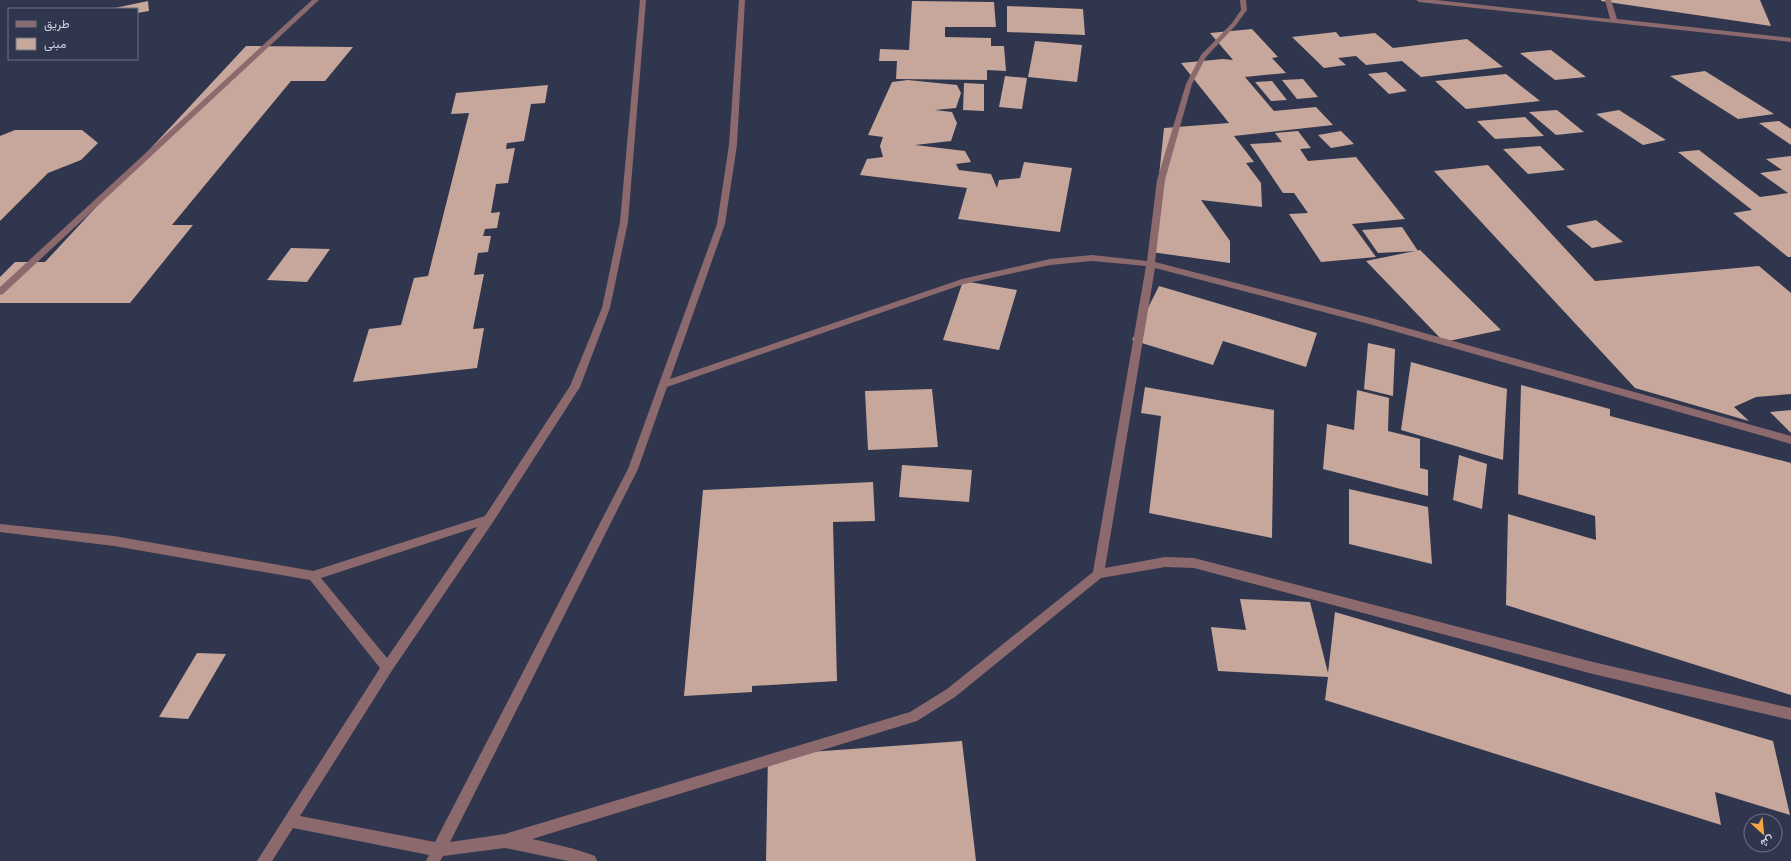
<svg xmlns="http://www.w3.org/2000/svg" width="1791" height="861" font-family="'IBM Plex Sans',Vazirmatn,sans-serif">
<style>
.building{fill:#c7a79b}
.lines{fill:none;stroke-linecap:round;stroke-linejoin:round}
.minor{fill:#8c696d;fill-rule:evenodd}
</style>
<rect width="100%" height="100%" fill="#2f364d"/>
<g class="building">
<path d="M 1601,0 L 1760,0 L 1771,26 L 1601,1 Z"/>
<path d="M 148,1 L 149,11 L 137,13 L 137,9 L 110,9 Z"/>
<path d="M 912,1 L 994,2 L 996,27 L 945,27 L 945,37 L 991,38 L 991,46 L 1004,46 L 1006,71 L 987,70 L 987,80 L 896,79 L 897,61 L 879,61 L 880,49 L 909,50 Z"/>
<path d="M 1007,6 L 1083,9 L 1085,35 L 1007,32 Z"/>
<path d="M 1252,29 L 1278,57 L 1272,58 L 1286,73 L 1245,77 L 1274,111 L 1316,107 L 1333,125 L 1234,136 L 1254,162 L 1246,163 L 1261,183 L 1262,207 L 1201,200 L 1230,241 L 1230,263 L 1151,252 L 1164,128 L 1229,123 L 1181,63 L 1223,59 L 1233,60 L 1210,33 Z"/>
<path d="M 1336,32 L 1340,37 L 1375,33 L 1393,48 L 1467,39 L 1503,67 L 1421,77 L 1402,61 L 1366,65 L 1356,56 L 1338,58 L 1346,65 L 1324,68 L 1292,37 Z"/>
<path d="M 1035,41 L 1082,45 L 1077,82 L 1028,77 Z"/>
<path d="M 246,46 L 353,47 L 325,81 L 291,81 L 172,225 L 193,225 L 130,303 L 0,303 L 0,277 L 15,262 L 45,262 Z"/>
<path d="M 1551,50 L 1586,77 L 1555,80 L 1520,53 Z"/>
<path d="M 1705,71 L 1774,114 L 1738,119 L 1670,76 Z"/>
<path d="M 1386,72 L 1407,91 L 1389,94 L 1368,74 Z"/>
<path d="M 1506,74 L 1540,101 L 1466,109 L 1435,81 Z"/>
<path d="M 1005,76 L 1027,78 L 1022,109 L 999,107 Z"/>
<path d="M 1303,79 L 1318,97 L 1297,99 L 1282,80 Z"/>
<path d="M 908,80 L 957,85 L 961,93 L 956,108 L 935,110 L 952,112 L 957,123 L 951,141 L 915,145 L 965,151 L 971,162 L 956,164 L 959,170 L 991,174 L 997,188 L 999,180 L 1020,178 L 1024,162 L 1072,168 L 1060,232 L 958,219 L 967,188 L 860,175 L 867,159 L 883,157 L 880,146 L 883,137 L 868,135 L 892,82 Z"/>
<path d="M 1272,81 L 1287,100 L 1271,101 L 1255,82 Z"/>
<path d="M 964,83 L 984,84 L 984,111 L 963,110 Z"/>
<path d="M 548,85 L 545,103 L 531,104 L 524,141 L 507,143 L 506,149 L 515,148 L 508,183 L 496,184 L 491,213 L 500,212 L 497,228 L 485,229 L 483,236 L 491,236 L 488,252 L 478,253 L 474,275 L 484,274 L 473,329 L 484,328 L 477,368 L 353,382 L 369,329 L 401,325 L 414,278 L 428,276 L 469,113 L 451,114 L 456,93 Z"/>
<path d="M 1557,110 L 1584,132 L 1556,135 L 1529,112 Z"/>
<path d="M 1619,110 L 1666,140 L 1643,145 L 1596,114 Z"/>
<path d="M 1525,117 L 1544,136 L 1495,139 L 1477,121 Z"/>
<path d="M 1779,121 L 1791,129 L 1791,145 L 1759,123 Z"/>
<path d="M 15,130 L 82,130 L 98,143 L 81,160 L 48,173 L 0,221 L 0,136 Z"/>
<path d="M 1298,131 L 1311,148 L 1300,149 L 1308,161 L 1356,157 L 1405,219 L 1352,224 L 1376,257 L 1321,262 L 1289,214 L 1308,213 L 1294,193 L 1283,193 L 1250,144 L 1282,142 L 1275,133 Z"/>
<path d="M 1341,131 L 1354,144 L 1331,148 L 1318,135 Z"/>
<path d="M 1540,146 L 1565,170 L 1528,174 L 1503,149 Z"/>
<path d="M 1699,150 L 1760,197 L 1788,193 L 1760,173 L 1782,170 L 1766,159 L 1791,156 L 1791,257 L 1788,257 L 1733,213 L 1752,210 L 1678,152 Z"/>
<path d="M 1488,165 L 1595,281 L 1759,266 L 1791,293 L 1791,394 L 1756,397 L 1734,407 L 1749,421 L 1635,388 L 1434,171 Z"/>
<path d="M 1596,220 L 1623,242 L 1592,248 L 1566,226 Z"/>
<path d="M 1402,227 L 1418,251 L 1378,253 L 1362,230 Z"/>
<path d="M 291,248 L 330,249 L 307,282 L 267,280 Z"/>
<path d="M 1420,250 L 1501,330 L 1444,342 L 1366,261 Z"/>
<path d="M 963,281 L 1017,290 L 999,350 L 943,340 Z"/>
<path d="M 1159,286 L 1317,333 L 1306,367 L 1223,341 L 1213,365 L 1132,340 Z"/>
<path d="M 1368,343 L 1395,349 L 1393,396 L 1364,389 Z"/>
<path d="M 1411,362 L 1507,389 L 1503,460 L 1401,430 Z"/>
<path d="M 1521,385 L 1610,409 L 1610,416 L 1791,463 L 1791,695 L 1506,605 L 1508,514 L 1596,540 L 1595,516 L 1518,494 Z"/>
<path d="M 1145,387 L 1274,410 L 1272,538 L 1149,513 L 1161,416 L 1141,413 Z"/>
<path d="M 932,389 L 938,447 L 868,450 L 865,391 Z"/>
<path d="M 1357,390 L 1389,398 L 1388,431 L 1420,439 L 1420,468 L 1428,470 L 1428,496 L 1323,469 L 1327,424 L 1354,430 Z"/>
<path d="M 1791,410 L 1791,433 L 1770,412 Z"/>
<path d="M 1459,455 L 1487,464 L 1482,509 L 1453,500 Z"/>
<path d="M 902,465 L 972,470 L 969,502 L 899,497 Z"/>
<path d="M 873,482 L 875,521 L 833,522 L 837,681 L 752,686 L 752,692 L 684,696 L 703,490 Z"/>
<path d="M 1349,489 L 1428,507 L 1432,564 L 1349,544 Z"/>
<path d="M 1240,599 L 1310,602 L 1328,673 L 1335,612 L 1773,741 L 1790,815 L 1715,792 L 1721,825 L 1325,700 L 1328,677 L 1218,671 L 1211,627 L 1246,630 Z"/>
<path d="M 197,653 L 226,654 L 188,719 L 159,717 Z"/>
<path d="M 962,741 L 976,861 L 766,861 L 768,755 Z"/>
</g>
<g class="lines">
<g class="minor">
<path d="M 312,0 L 319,0 L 3,294 L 0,295 L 0,287 Z"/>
<path d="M 640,0 L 646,0 L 628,222 L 610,308 L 580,387 L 493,522 L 391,672 L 300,816 L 435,842 L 628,469 L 717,224 L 729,145 L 739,0 L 745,0 L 737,145 L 725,224 L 670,379 L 962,279 L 1050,259 L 1092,255 L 1147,261 L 1157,180 L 1186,84 L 1201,55 L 1232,23 L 1241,10 L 1240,0 L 1246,0 L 1247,10 L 1236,25 L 1206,57 L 1192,84 L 1165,180 L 1155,262 L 1371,318 L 1791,436 L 1791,444 L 1369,324 L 1155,268 L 1105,568 L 1165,557 L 1194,558 L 1593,662 L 1791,708 L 1791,720 L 1593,674 L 1194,568 L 1165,567 L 1101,578 L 955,697 L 917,721 L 532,839 C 554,844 575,848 595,856 L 597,861 L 568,861 L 505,848 L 443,856 L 440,861 L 426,861 L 429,855 L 293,828 L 272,861 L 257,861 L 380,668 L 310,580 L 114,546 L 0,532 L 0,524 L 114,536 L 313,571 L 485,516 L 570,386 L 602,308 L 620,222 ZM 1092,261 L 1146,266 L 1093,572 L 947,689 L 910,712 L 505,834 L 450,842 L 638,469 L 667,387 L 964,284 L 1050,265 ZM 477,527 L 387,658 L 321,578 Z"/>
<path d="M 1416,0 L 1436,0 L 1610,19 L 1605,0 L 1611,0 L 1617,19 L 1791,38 L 1791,42 L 1419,2 Z"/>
</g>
</g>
<rect x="8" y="8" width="130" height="52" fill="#2f364d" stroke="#6f7589"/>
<rect x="16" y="21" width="20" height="6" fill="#8c696d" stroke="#6f7589"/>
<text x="44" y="28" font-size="12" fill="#cfd4e2">طريق</text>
<rect x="16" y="38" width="20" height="12" fill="#c7a79b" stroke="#6f7589"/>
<text x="44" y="48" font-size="12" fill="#cfd4e2">مبنى</text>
<g transform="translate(1763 833) rotate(153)"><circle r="19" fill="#2f364d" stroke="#6f7589"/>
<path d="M0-3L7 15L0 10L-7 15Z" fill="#f4a443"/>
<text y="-6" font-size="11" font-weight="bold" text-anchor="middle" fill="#cfd4e2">ش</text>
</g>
</svg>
